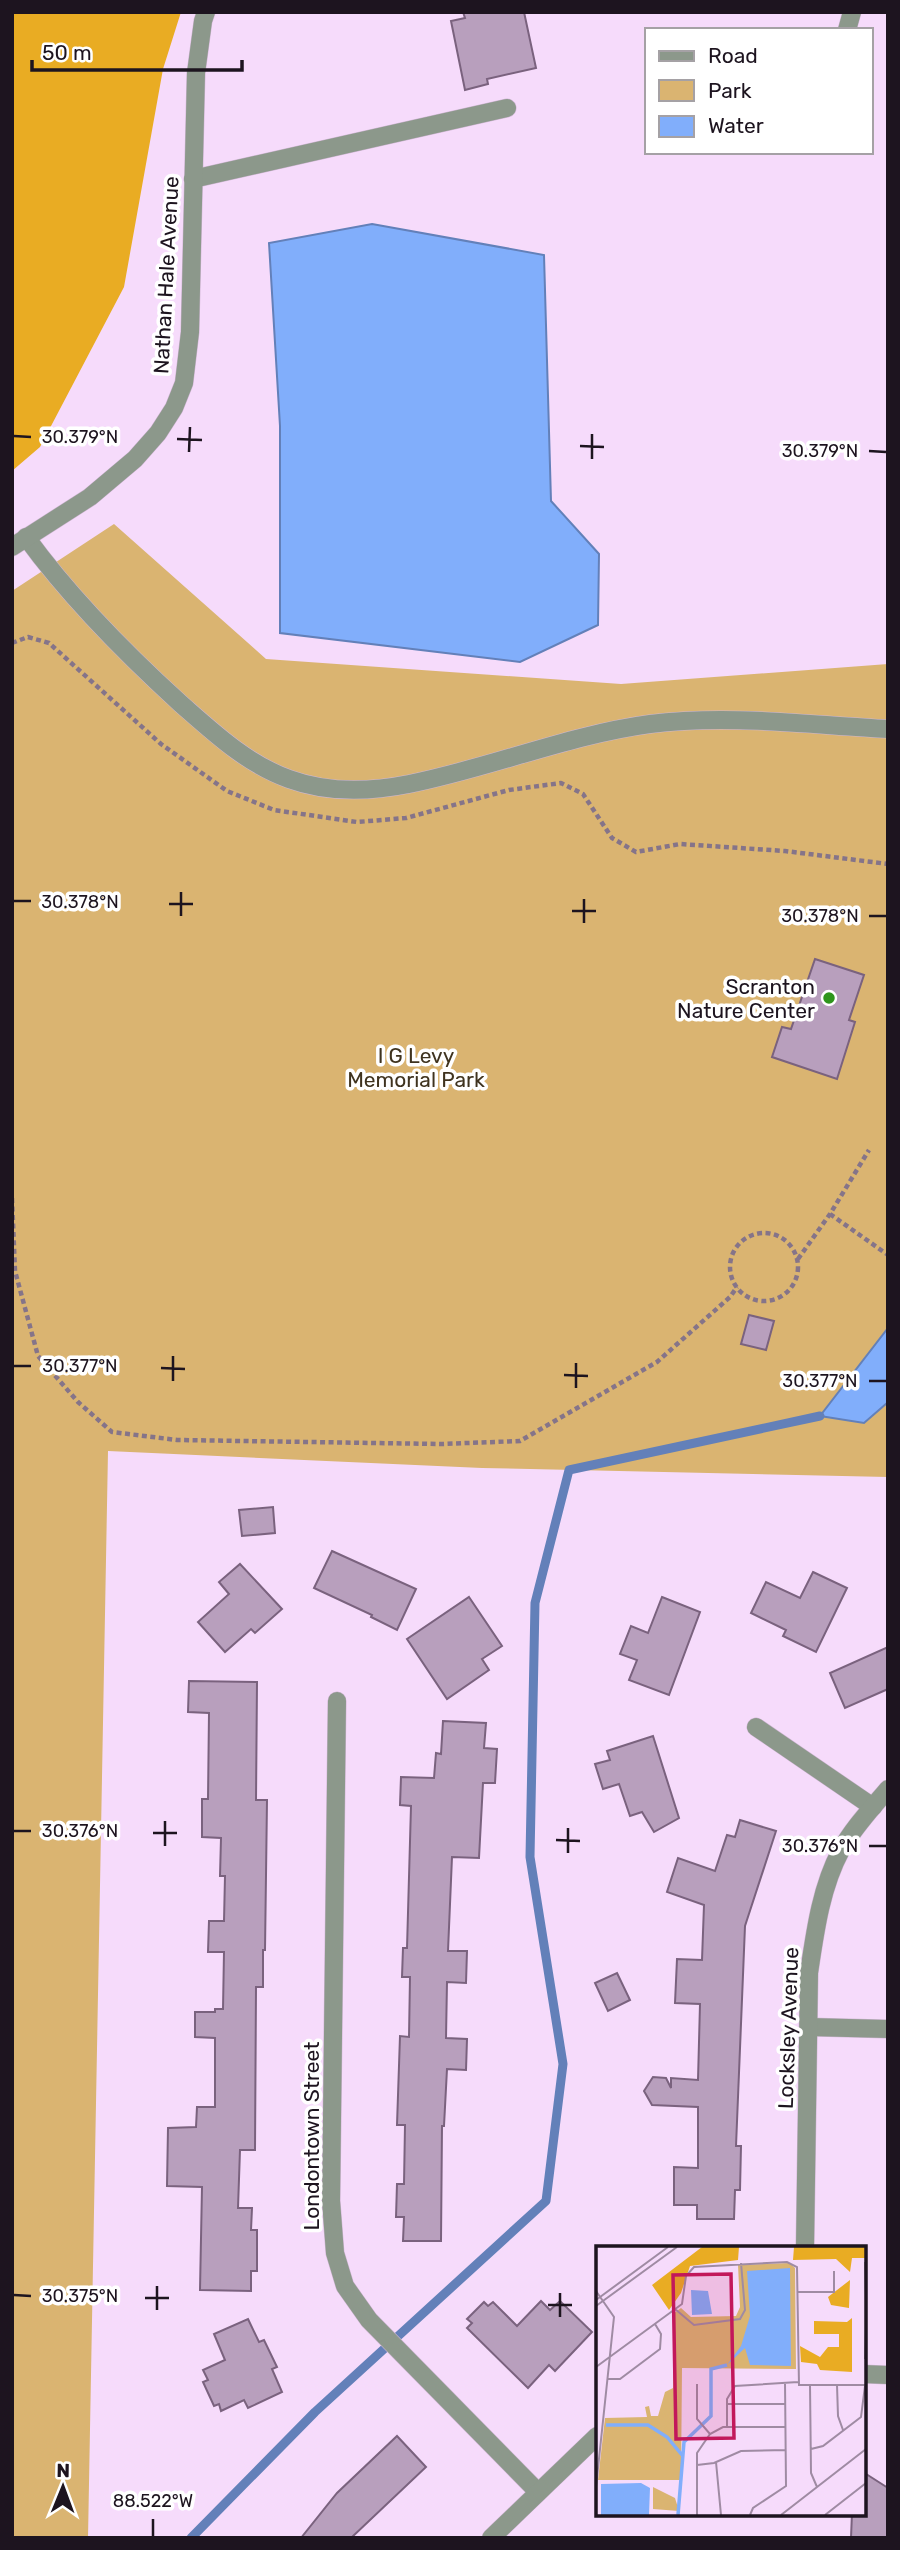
<svg xmlns="http://www.w3.org/2000/svg" width="900" height="2550" font-family="Rubik,sans-serif">
<style>
.green{fill:#dab471}
.forest{fill:#e9ac23}
.water{fill:#81aefb;stroke:#6380b9;stroke-width:2}
.lines{fill:none;stroke-linecap:round;stroke-linejoin:round}
.stream{stroke:#6380b9;stroke-width:9}
.building{fill:#b89fbd;stroke:#7a627e;stroke-width:2}
.minor-casing{stroke:#cfb7d3;stroke-width:19}
.path{stroke:#857489;stroke-width:4.5;stroke-dasharray:5 3.5;stroke-linecap:butt}
.minor{stroke:#8c988b;stroke-width:18}
.ticks{fill:none;stroke:#1d141f;stroke-width:2.5}
.poi-dot{fill:#2e951b;stroke:#fff;stroke-width:2.5}
.labels{text-anchor:middle;dominant-baseline:central;stroke-width:7;stroke-linejoin:round;paint-order:stroke}
.street-label{font-size:21px;fill:#1d141f;stroke:#fff}
.poi-label{font-size:21px;fill:#1d141f;stroke:#fff;text-anchor:end}
.park-label{font-size:21px;fill:#3f331f;stroke:#fff}
.inset-river{fill:none;stroke:#81aefb;stroke-width:3.5}
.inset-road{fill:none;stroke:#9f8ba3;stroke-width:2}
.view{fill:#c2185b;fill-opacity:0.15;stroke:#c2185b;stroke-width:3.5}
.inset-edge{fill:none;stroke:#1d141f;stroke-width:3.5}
.ticks-label{font-size:18px;text-anchor:middle;fill:#1d141f;stroke:#fff;stroke-width:7;stroke-linejoin:round;paint-order:stroke}
</style>
<rect width="100%" height="100%" fill="#f6dbfb"/>
<path class="green" d="M 114,524 L 266,659 L 621,684 L 888,664 L 888,1477 L 482,1468 L 108,1451 L 88,2538 L 12,2538 L 12,591 Z"/>
<path class="forest" d="M 12,12 L 181,12 L 163,69 L 124,287 L 40,447 L 12,471 Z"/>
<g class="water">
<path d="M 372,224 L 544,255 L 551,501 L 599,554 L 598,625 L 520,662 L 280,633 L 280,426 L 269,243 Z"/>
<path d="M 888,1328 L 887,1403 L 864,1423 L 820,1416 Z"/>
</g>
<g class="lines">
<path class="stream" d="M 191,2538 L 315,2412 L 546,2201 L 563,2064 L 530,1857 L 535,1603 L 569,1470 L 820,1416"/>
</g>
<g class="building">
<path d="M 463,12 L 524,12 L 536,68 L 487,79 L 488,84 L 465,90 L 451,21 L 465,18 Z"/>
<path d="M 815,959 L 864,975 L 849,1020 L 855,1022 L 837,1079 L 772,1057 L 782,1027 L 791,1029 Z"/>
<path d="M 749,1315 L 774,1321 L 766,1350 L 741,1344 Z"/>
<path d="M 273,1507 L 275,1533 L 242,1536 L 239,1510 Z"/>
<path d="M 332,1551 L 416,1589 L 397,1630 L 371,1617 L 372,1615 L 314,1588 Z"/>
<path d="M 240,1564 L 282,1609 L 255,1633 L 251,1629 L 225,1652 L 198,1622 L 229,1594 L 219,1582 Z"/>
<path d="M 813,1572 L 847,1588 L 816,1652 L 783,1636 L 786,1630 L 751,1613 L 766,1582 L 800,1598 Z"/>
<path d="M 469,1597 L 502,1646 L 482,1659 L 489,1670 L 447,1699 L 407,1639 Z"/>
<path d="M 662,1597 L 700,1612 L 669,1695 L 629,1680 L 637,1660 L 620,1654 L 631,1626 L 648,1633 Z"/>
<path d="M 888,1647 L 888,1689 L 845,1708 L 830,1673 Z"/>
<path d="M 189,1681 L 257,1682 L 256,1800 L 267,1800 L 265,1950 L 263,1950 L 263,1987 L 256,1987 L 255,2150 L 240,2150 L 238,2208 L 252,2208 L 251,2230 L 257,2230 L 257,2271 L 251,2271 L 251,2291 L 200,2290 L 202,2187 L 167,2186 L 168,2128 L 196,2127 L 197,2107 L 215,2107 L 215,2038 L 195,2037 L 195,2012 L 215,2012 L 215,2009 L 223,2009 L 224,1952 L 208,1952 L 209,1921 L 224,1921 L 225,1876 L 220,1876 L 221,1838 L 202,1837 L 202,1799 L 208,1799 L 209,1713 L 188,1712 Z"/>
<path d="M 443,1721 L 486,1723 L 484,1748 L 497,1749 L 495,1783 L 483,1783 L 479,1858 L 452,1857 L 448,1951 L 467,1951 L 466,1983 L 447,1982 L 446,2038 L 467,2039 L 466,2070 L 447,2069 L 444,2126 L 442,2126 L 441,2241 L 403,2241 L 404,2217 L 396,2217 L 397,2184 L 404,2184 L 405,2125 L 397,2125 L 400,2036 L 409,2037 L 410,1977 L 402,1977 L 403,1948 L 407,1948 L 411,1806 L 400,1805 L 401,1777 L 434,1778 L 436,1753 L 441,1754 Z"/>
<path d="M 653,1736 L 679,1818 L 654,1832 L 642,1812 L 630,1816 L 619,1784 L 603,1789 L 595,1764 L 610,1760 L 607,1751 Z"/>
<path d="M 740,1820 L 776,1831 L 745,1926 L 736,2146 L 741,2146 L 740,2190 L 735,2190 L 734,2219 L 697,2219 L 697,2205 L 674,2205 L 674,2167 L 698,2168 L 698,2107 L 652,2105 L 644,2091 L 653,2077 L 666,2078 L 671,2088 L 671,2078 L 698,2080 L 700,2004 L 675,2003 L 677,1959 L 702,1960 L 704,1905 L 667,1892 L 678,1858 L 715,1871 L 727,1835 L 735,1837 Z"/>
<path d="M 617,1973 L 630,2000 L 608,2011 L 595,1983 Z"/>
<path d="M 541,2301 L 550,2310 L 560,2301 L 592,2332 L 555,2371 L 549,2365 L 528,2388 L 467,2328 L 472,2323 L 467,2319 L 484,2302 L 488,2306 L 493,2302 L 517,2326 Z"/>
<path d="M 248,2319 L 259,2342 L 264,2340 L 277,2367 L 272,2369 L 282,2392 L 248,2408 L 244,2400 L 221,2411 L 219,2404 L 214,2406 L 203,2382 L 208,2380 L 203,2370 L 225,2360 L 214,2334 Z"/>
<path d="M 397,2436 L 426,2467 L 351,2538 L 301,2538 L 337,2493 Z"/>
<path d="M 863,2472 L 888,2488 L 888,2538 L 851,2538 L 852,2513 L 863,2513 Z"/>
</g>
<g class="lines">
<defs>
<g id="minor">
<path d="M 847,30 L 852,12"/>
<path d="M 193,179 L 507,108"/>
<path d="M 26,537 C 71,599 125,653 181,704 C 214,733 247,764 289,779 C 327,793 369,792 409,784 C 490,768 568,735 650,724 C 728,714 810,725 888,729"/>
<path d="M 12,547 L 90,497 L 135,459 L 158,433 L 174,408 L 184,383 L 190,332 L 196,73 L 203,21 L 206,12"/>
<path d="M 337,1701 L 331,2201 L 335,2253 L 345,2286 L 369,2320 L 538,2492"/>
<path d="M 756,1727 L 873,1807"/>
<path d="M 809,2027 L 888,2029"/>
<path d="M 805,2247 L 809,1973 C 815,1932 821,1887 841,1850 C 853,1828 872,1808 888,1789"/>
<path d="M 863,2374 L 888,2375"/>
<path d="M 491,2538 L 597,2436"/>
</g>
</defs>
<use href="#minor" class="minor-casing"/>
<g class="path">
<path d="M 12,643 L 28,637 L 49,643 L 161,744 L 227,791 L 274,810 L 357,822 L 406,818 L 509,790 L 561,783 L 583,794 L 612,838 L 636,852 L 680,844 L 785,851 L 888,864"/>
<path d="M 12,1198 L 15,1271 L 38,1356 L 78,1402 L 112,1432 L 177,1440 L 441,1444 L 520,1441 L 657,1362 L 730,1297 L 737,1287"/>
<path d="M 830,1214 L 888,1255"/>
<circle cx="764" cy="1267" r="34"/>
<path d="M 798,1259 L 830,1214 L 869,1150"/>
</g>
<use href="#minor" class="minor"/>
</g>
<path class="ticks" d="M 14,436 L 31,437M 177,439 L 202,440M 580,446 L 604,447M 869,451 L 886,452M 189,452 L 190,427M 592,459 L 592,434M 14,901 L 31,901M 169,904 L 193,904M 572,911 L 596,911M 181,916 L 181,892M 869,916 L 886,916M 584,923 L 584,899M 14,1366 L 31,1366M 161,1368 L 185,1369M 564,1375 L 588,1376M 173,1381 L 173,1356M 869,1381 L 886,1381M 576,1388 L 576,1363M 14,1831 L 31,1831M 153,1833 L 177,1833M 556,1840 L 580,1841M 165,1846 L 165,1821M 869,1846 L 886,1846M 568,1853 L 568,1828M 14,2295 L 31,2296M 145,2298 L 169,2298M 548,2305 L 572,2305M 157,2310 L 157,2286M 560,2317 L 560,2293M 153,2536 L 153,2519"/>
<circle class="poi-dot" cx="829" cy="998" r="7"/>
<g class="labels">
<g class="street-label">
<text transform="translate(166 275) rotate(-87)">Nathan Hale Avenue</text>
<text transform="translate(788 2028) rotate(-88)">Locksley Avenue</text>
<text transform="translate(311 2136) rotate(-90)">Londontown Street</text>
</g>
<g class="poi-label">
<text x="815" y="986">Scranton<tspan x="815" dy="24">Nature Center</tspan></text>
</g>
<g class="park-label">
<text x="416" y="1055">I G Levy<tspan x="416" dy="24">Memorial Park</tspan></text>
</g>
</g>
<g transform="translate(596 2246)">
<rect width="270" height="270" fill="#f6dbfb"/>
<path d="M 194,17 L 199,22 L 200,123 L 86,122 L 85,234 L 2,234 L 9,172 L 51,171 L 49,161 L 53,160 L 55,170 L 62,170 L 69,146 L 77,142 L 77,68 L 85,62 L 95,71 L 140,70 L 144,61 L 142,19 ZM 57,241 L 79,252 L 83,265 L 57,263 Z" fill="#dab471"/>
<path d="M 106,1 L 143,1 L 142,14 L 94,20 L 85,47 L 73,64 L 56,39 ZM 198,1 L 269,1 L 269,12 L 256,12 L 254,26 L 240,13 L 197,14 ZM 254,34 L 253,62 L 235,59 L 232,51 ZM 256,72 L 256,126 L 224,124 L 221,118 L 205,116 L 204,100 L 224,111 L 232,101 L 243,101 L 243,88 L 218,88 L 218,75 L 251,76 Z" fill="#e9ac23"/>
<path d="M 194,22 L 195,120 L 154,119 L 149,102 L 131,119 L 145,100 L 154,70 L 151,25 ZM 95,44 L 112,45 L 116,68 L 96,69 ZM 45,237 L 54,242 L 53,269 L 5,269 L 5,238 Z" fill="#81aefb"/>
<path class="inset-river" d="M 10,179 L 52,179 L 71,191 L 86,209M 82,269 L 88,196 L 115,170 L 115,123 L 131,119"/>
<path class="inset-road" d="M 269,16 L 270,50M 0,45 L 18,71 L 0,241M 201,46 L 238,46 L 238,25M 0,54 L 72,1M 0,60 L 81,1M 79,63 L 98,79 L 144,73 L 149,64 L 145,17M 269,113 L 270,83M 0,121 L 86,58 L 90,30 L 98,21 L 191,16 L 201,21 L 203,139 L 270,139M 11,133 L 24,133 L 64,103 L 65,88 L 59,78M 101,138 L 101,173 L 114,188M 214,139 L 215,227 L 221,241M 241,139 L 242,170 L 247,184M 131,158 L 189,158M 131,180 L 131,153 L 139,140 L 202,136M 215,203 L 227,200 L 265,171 L 269,140M 120,216 L 125,269M 101,219 L 118,217 L 145,205 L 190,204M 101,269 L 101,207 L 114,188 L 127,181 L 189,181M 154,269 L 157,262 L 190,240 L 189,136M 185,269 L 270,203M 229,269 L 270,237"/>
<path class="view" d="M 135,28 L 138,192 L 80,193 L 77,29 Z"/>
<rect width="270" height="270" class="inset-edge"/>
</g>
<g class="ticks-label">
<text x="80" y="443">30.379°N</text>
<text x="820" y="457">30.379°N</text>
<text x="80" y="908">30.378°N</text>
<text x="820" y="922">30.378°N</text>
<text x="80" y="1372">30.377°N</text>
<text x="820" y="1387">30.377°N</text>
<text x="80" y="1837">30.376°N</text>
<text x="820" y="1852">30.376°N</text>
<text x="80" y="2302">30.375°N</text>
<text x="153" y="2507">88.522°W</text>
</g>
<rect width="900" height="2550" fill="none" stroke="#1d141f" stroke-width="28"/>
<rect x="645" y="28" width="228" height="126" fill="#ffffff" stroke="#a5a1a5" stroke-width="2"/>
<rect x="659" y="51" width="35" height="10" fill="#8c988b" stroke="#a5a1a5" stroke-width="2"/>
<text x="708" y="63" font-size="21" fill="#1d141f">Road</text>
<rect x="659" y="80" width="35" height="21" fill="#dab471" stroke="#a5a1a5" stroke-width="2"/>
<text x="708" y="98" font-size="21" fill="#1d141f">Park</text>
<rect x="659" y="116" width="35" height="21" fill="#81aefb" stroke="#a5a1a5" stroke-width="2"/>
<text x="708" y="133" font-size="21" fill="#1d141f">Water</text>
<g transform="translate(63 2487) rotate(1)" stroke="#ffffff" stroke-width="5" paint-order="stroke">
<path d="M0-5L12 26L0 18L-12 26Z" fill="#1d141f"/>
<text y="-10" font-size="19" font-weight="bold" text-anchor="middle" fill="#1d141f">N</text>
</g>
<path d="M32 60v10h210v-10" fill="none" stroke="#1d141f" stroke-width="3.5"/>
<text x="42" y="60" font-size="21" fill="#1d141f" stroke="#ffffff" stroke-width="5" paint-order="stroke">50 m</text>
</svg>
